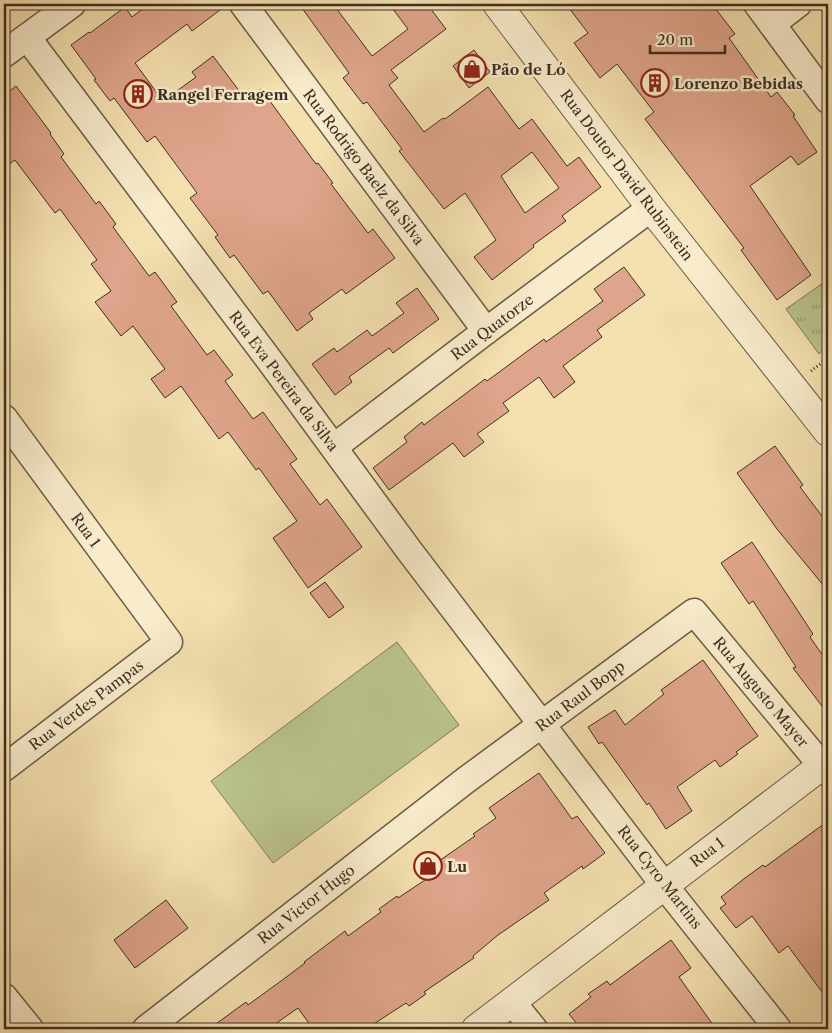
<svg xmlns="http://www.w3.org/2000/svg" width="832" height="1033" font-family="'Libre Caslon Text',serif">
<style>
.green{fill:#bac38c;stroke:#7c7958}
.park{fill:url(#park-tufts);stroke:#7c7958}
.building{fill:#dfa58c;stroke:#3d2f24;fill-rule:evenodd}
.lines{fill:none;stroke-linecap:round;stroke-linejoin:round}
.minor-casing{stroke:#6b5c47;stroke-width:29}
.tertiary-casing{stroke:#6b5c47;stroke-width:30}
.path{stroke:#3d2f24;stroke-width:3;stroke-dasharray:1 2.5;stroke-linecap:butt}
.minor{stroke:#f8eccc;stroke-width:26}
.tertiary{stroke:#f8eccc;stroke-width:28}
.labels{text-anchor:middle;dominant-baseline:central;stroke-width:5;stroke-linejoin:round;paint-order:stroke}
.poi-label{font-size:15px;font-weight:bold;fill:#3d2f24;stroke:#f8eccc;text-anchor:start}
.street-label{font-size:15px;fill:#3d2f24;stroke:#f8eccc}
</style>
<defs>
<pattern id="park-tufts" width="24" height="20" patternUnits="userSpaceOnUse" patternTransform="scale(1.25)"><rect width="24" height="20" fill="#bac38c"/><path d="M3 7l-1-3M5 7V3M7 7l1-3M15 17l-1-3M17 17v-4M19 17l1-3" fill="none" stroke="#989f72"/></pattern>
</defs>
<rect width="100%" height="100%" fill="#f5e1b0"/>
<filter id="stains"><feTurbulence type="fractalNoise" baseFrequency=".004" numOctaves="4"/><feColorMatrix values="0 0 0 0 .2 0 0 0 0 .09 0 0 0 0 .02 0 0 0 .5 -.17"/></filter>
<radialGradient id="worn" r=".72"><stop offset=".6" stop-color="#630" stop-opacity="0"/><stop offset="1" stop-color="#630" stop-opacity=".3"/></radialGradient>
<path class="green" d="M 397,642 L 459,725 L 273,863 L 211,781 Z"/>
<path class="park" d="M 823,283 L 828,290 L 828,346 L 819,354 L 786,309 Z"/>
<g class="building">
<path d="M 149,4 L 228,4 L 192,31 L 187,24 L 135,63 L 163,101 L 196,77 L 192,72 L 213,56 L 246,100 L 261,89 L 316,164 L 318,163 L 333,183 L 331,184 L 368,233 L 373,229 L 395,258 L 346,294 L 342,289 L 309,313 L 313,319 L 297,331 L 268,291 L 263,294 L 234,255 L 230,258 L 215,237 L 218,235 L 190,198 L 197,193 L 155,136 L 147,142 L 114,98 L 110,101 L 94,80 L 96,79 L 71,45 L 89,32 L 90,33 L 125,7 L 132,17 Z"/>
<path d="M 299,4 L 333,4 L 372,56 L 408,29 L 389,4 L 427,4 L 446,29 L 391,70 L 398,78 L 389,85 L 424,132 L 443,118 L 445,119 L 488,87 L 519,129 L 532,119 L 567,166 L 579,157 L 601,187 L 562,216 L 566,221 L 533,245 L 534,247 L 492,280 L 474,257 L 496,240 L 465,193 L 444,209 L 399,151 L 402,149 L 367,102 L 363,104 L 343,78 L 349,73 ZM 532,152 L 559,188 L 525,213 L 501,176 Z"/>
<path d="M 566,4 L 712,4 L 735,34 L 729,38 L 771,97 L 777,92 L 795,115 L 793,116 L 817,152 L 798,165 L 791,156 L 750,186 L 811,275 L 777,300 L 741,250 L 744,248 L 645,119 L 654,112 L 617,64 L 600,78 L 574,43 L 588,33 Z"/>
<path d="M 474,50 L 490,72 L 469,88 L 453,66 Z"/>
<path d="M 16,86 L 51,133 L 50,134 L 64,154 L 61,157 L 96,204 L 99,201 L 116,224 L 113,227 L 149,276 L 155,272 L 177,302 L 171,306 L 207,355 L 214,350 L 233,375 L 225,381 L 253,419 L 263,412 L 297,459 L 290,464 L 320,505 L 327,499 L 362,547 L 308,588 L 273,538 L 297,521 L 259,468 L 256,470 L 228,432 L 219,439 L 181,386 L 165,398 L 151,379 L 165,369 L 133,326 L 121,336 L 95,302 L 111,291 L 91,264 L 97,260 L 60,209 L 55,213 L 15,160 L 4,168 L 4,96 Z"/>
<path d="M 624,267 L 645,295 L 597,330 L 602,337 L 563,366 L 575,382 L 554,398 L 539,377 L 503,403 L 509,411 L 477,434 L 484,442 L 464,457 L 453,443 L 389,490 L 373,468 L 407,442 L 404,437 L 422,422 L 424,425 L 485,379 L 487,381 L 544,339 L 546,342 L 603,301 L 594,289 Z"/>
<path d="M 417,288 L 439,319 L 393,353 L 389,348 L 349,377 L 352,382 L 335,395 L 312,364 L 334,348 L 337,352 L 367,330 L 372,336 L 404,313 L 396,303 Z"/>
<path d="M 775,446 L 803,485 L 800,487 L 828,524 L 828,591 L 777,529 L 737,473 Z"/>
<path d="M 752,542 L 796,608 L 813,634 L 810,637 L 828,663 L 828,714 L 793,668 L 796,667 L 753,601 L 749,604 L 721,563 Z"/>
<path d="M 325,582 L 344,607 L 329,618 L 310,593 Z"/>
<path d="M 703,660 L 758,736 L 736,752 L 738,754 L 720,767 L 715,760 L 677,787 L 692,811 L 666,829 L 649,803 L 647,805 L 602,742 L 599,744 L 588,727 L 615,710 L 625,725 L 664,694 L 661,690 Z"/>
<path d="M 539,773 L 572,819 L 577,816 L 605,853 L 583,869 L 582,866 L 544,893 L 549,900 L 498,935 L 473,956 L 474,958 L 424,992 L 426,994 L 409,1006 L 406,1003 L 366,1029 L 313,1029 L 298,1008 L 268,1029 L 209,1029 L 246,1002 L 248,1005 L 281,981 L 305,963 L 304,962 L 345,931 L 348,936 L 381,912 L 379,909 L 397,896 L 398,898 L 431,876 L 426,870 L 475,836 L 473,834 L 496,818 L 489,808 Z"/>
<path d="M 828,821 L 828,1000 L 788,946 L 779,953 L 752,916 L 736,928 L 720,908 L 726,904 L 721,897 L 745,878 L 763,865 L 765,867 Z"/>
<path d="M 166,900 L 188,928 L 135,968 L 114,940 Z"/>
<path d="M 671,940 L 691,968 L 679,977 L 716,1029 L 581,1029 L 569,1014 L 591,997 L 588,994 L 607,981 L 610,985 Z"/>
</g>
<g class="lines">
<defs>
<g id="minor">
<path d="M 243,4 L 486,331"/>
<path d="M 757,4 L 828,100"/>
<path d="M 772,24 L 798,4"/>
<path d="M 27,37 L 273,365 L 408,549 L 664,885 L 778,1029"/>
<path d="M 4,54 L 72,4"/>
<path d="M 4,418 L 169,642 L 4,768"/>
<path d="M 334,447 L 486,331 L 651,208"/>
<path d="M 4,997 L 30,1029"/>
<path d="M 512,1002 L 534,1029"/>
<path d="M 146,1029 L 466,780 L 694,612 L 828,773"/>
</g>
<g id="tertiary">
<path d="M 497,4 L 651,208 L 828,432"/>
<path d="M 476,1029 L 828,761"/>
</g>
</defs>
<use href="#minor" class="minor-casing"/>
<use href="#tertiary" class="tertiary-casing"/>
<path class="path" d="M 811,371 L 828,358"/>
<use href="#minor" class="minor"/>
<use href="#tertiary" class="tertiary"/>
</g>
<defs>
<symbol id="shop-ring" viewBox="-11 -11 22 22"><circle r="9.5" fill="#f8eccc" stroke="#8f2418" stroke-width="1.5"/><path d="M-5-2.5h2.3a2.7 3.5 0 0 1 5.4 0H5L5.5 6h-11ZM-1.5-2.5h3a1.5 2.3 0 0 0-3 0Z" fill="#8f2418"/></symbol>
<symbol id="building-ring" viewBox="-11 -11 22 22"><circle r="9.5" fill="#f8eccc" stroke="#8f2418" stroke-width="1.5"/><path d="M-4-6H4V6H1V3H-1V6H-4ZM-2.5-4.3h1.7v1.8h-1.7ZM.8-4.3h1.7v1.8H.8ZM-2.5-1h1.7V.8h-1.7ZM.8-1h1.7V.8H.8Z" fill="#8f2418"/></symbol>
</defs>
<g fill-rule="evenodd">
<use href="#shop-ring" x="456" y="53" width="32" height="32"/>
<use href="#building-ring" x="639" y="67" width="32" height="32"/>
<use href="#building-ring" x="122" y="78" width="32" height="32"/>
<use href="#shop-ring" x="412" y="850" width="32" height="32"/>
</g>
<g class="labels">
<g class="poi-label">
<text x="491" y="69">Pão de Ló</text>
<text x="674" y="83">Lorenzo Bebidas</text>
<text x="157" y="94">Rangel Ferragem</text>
<text x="447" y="866">Lu</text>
</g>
<g class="street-label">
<text transform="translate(364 167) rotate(53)">Rua Rodrigo Baelz da Silva</text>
<text transform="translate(627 175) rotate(53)">Rua Doutor David Rubinstein</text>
<text transform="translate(492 327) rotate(-37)">Rua Quatorze</text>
<text transform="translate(284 381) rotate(53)">Rua Eva Pereira da Silva</text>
<text transform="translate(86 530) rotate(54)">Rua 1</text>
<text transform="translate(761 692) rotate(50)">Rua Augusto Mayer</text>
<text transform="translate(580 696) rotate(-37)">Rua Raul Bopp</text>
<text transform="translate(86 705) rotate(-37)">Rua Verdes Pampas</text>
<text transform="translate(707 852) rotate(-37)">Rua 1</text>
<text transform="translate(660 877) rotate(52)">Rua Cyro Martins</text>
<text transform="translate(306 904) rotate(-38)">Rua Victor Hugo</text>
</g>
</g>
<rect width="832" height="1033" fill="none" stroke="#f5e1b0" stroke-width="20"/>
<rect x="5" y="5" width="822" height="1023" fill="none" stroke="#3d2f24" stroke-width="2.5"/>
<rect x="10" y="10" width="812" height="1013" fill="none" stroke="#3d2f24"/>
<path d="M650 45v8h75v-8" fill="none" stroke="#3d2f24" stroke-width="2.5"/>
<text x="657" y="45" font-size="15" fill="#3d2f24" stroke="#f8eccc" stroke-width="4" paint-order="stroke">20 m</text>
<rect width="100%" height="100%" filter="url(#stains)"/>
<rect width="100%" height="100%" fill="url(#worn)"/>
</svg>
